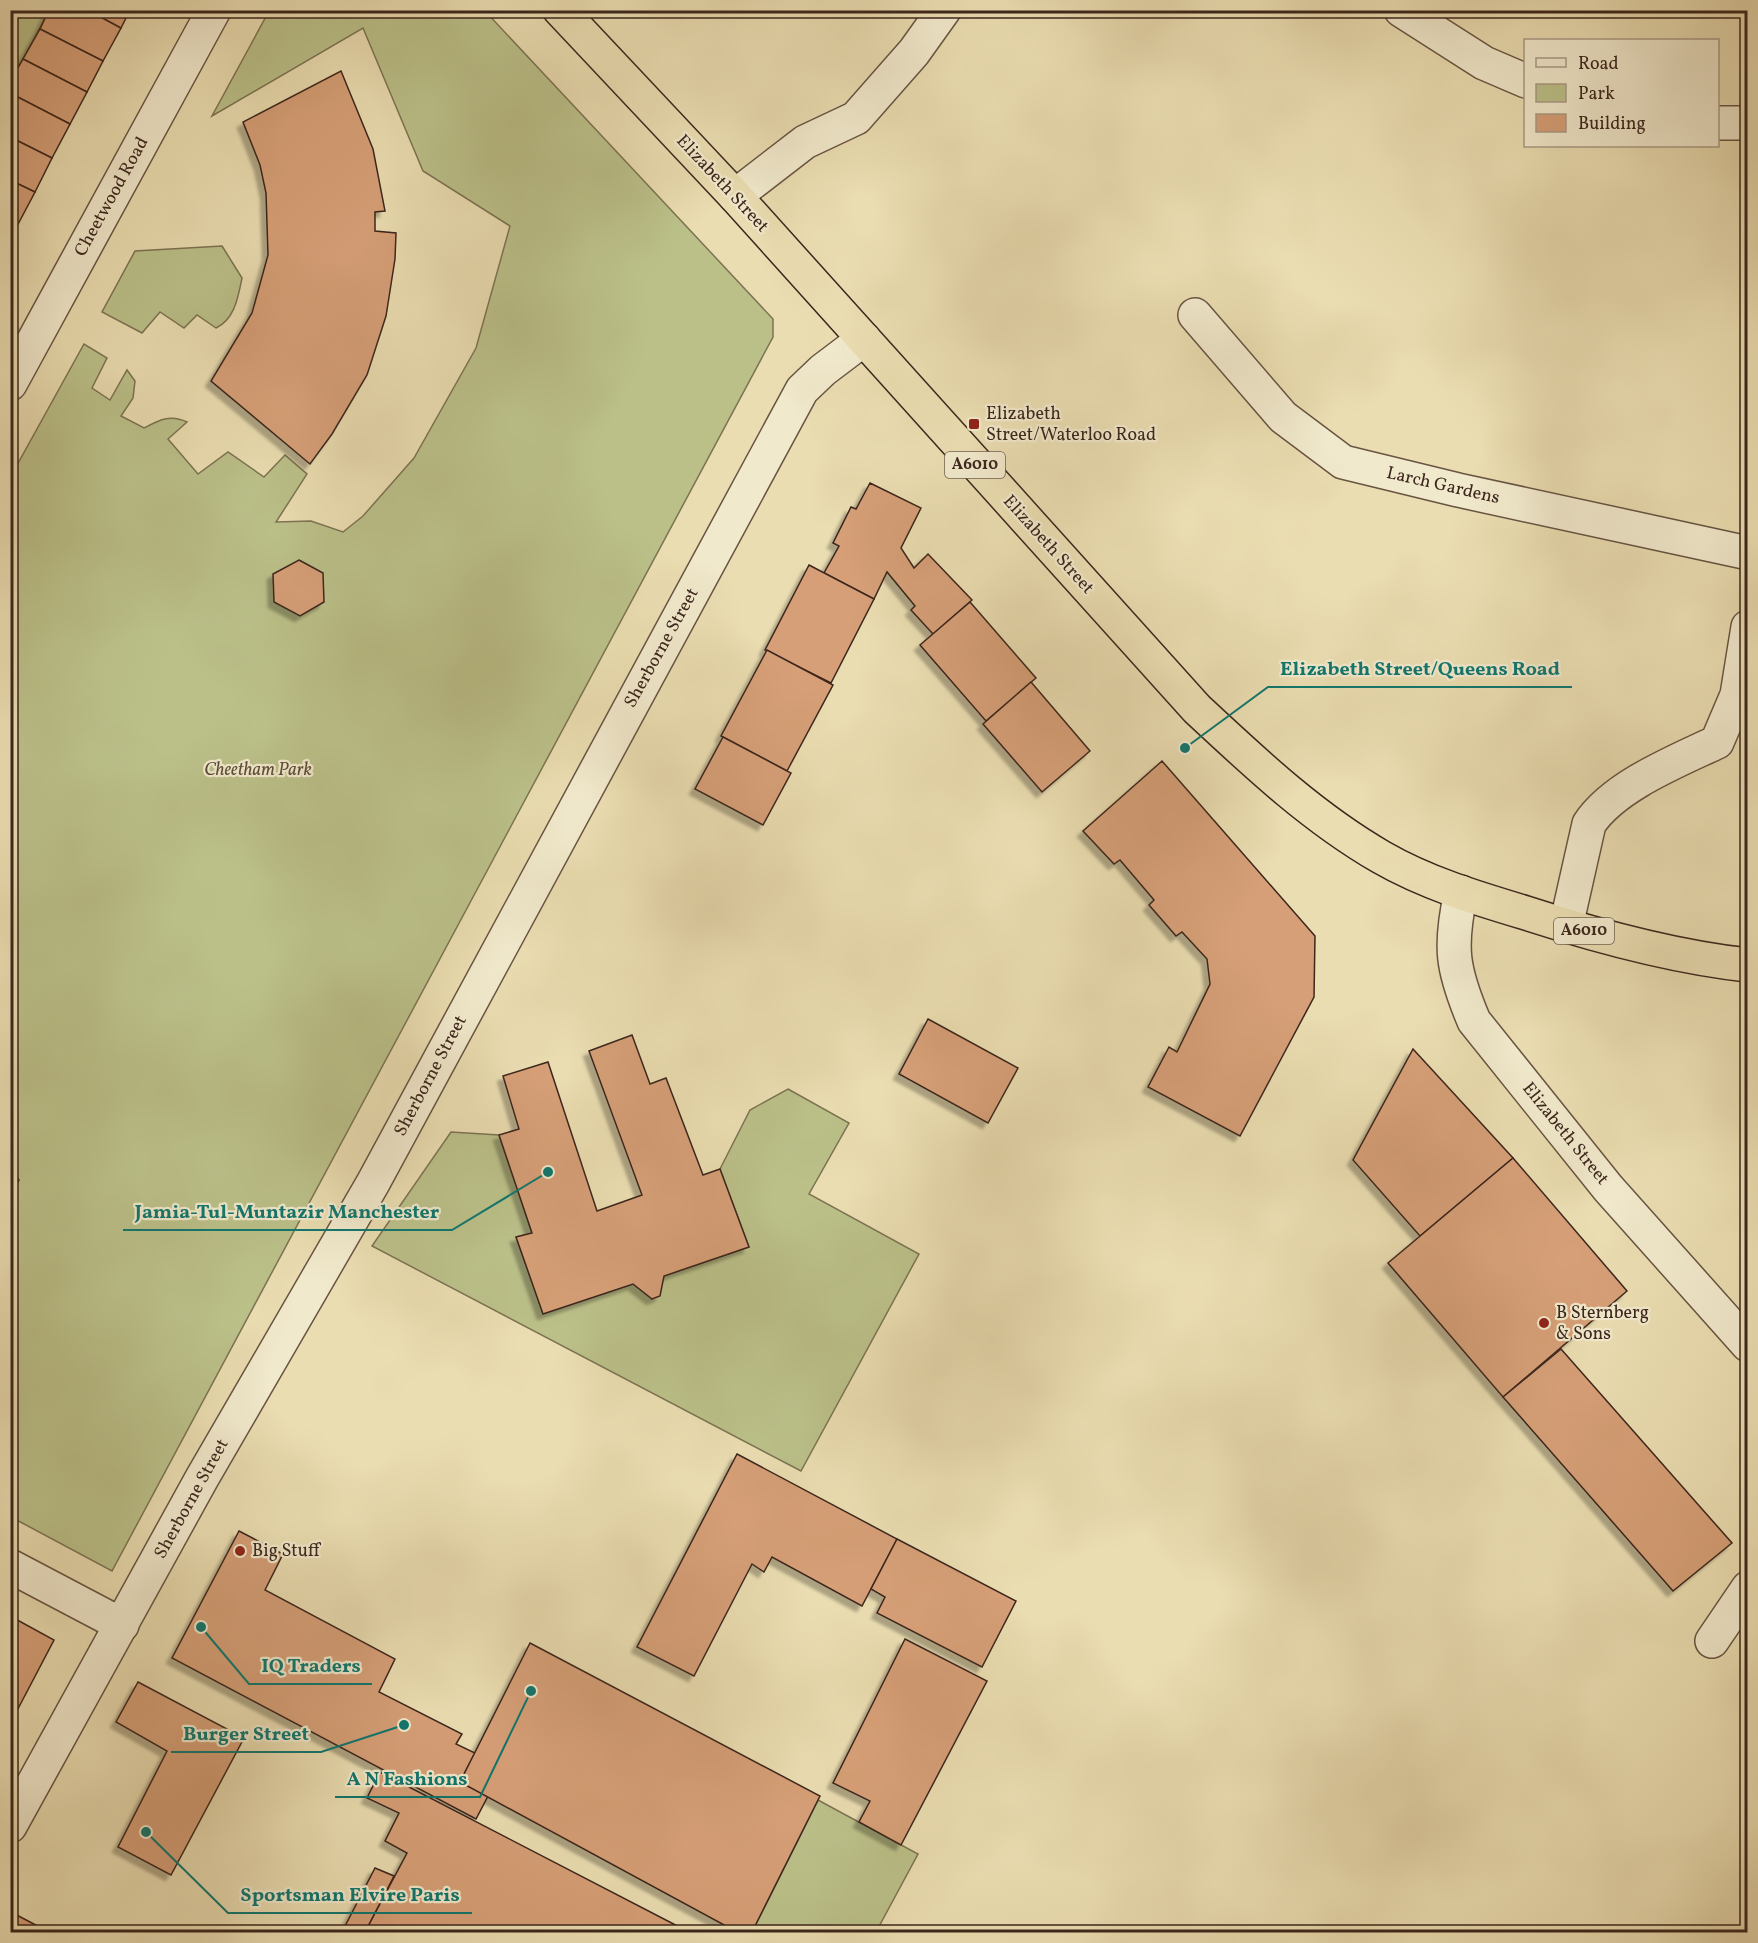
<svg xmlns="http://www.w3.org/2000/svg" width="1758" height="1943" font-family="Vollkorn,serif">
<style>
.green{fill:#bbc089;stroke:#7c7353;stroke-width:1.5}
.building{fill:#d69f77;stroke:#3c261d;stroke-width:1.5;filter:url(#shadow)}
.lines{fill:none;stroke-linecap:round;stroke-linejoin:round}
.minor-casing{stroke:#685442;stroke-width:36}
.highway-casing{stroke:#3c261d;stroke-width:36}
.minor{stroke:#f1e9cc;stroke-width:33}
.highway{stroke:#eaddb1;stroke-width:33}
.poi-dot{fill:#8f2418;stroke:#f1e9cc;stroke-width:2}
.labels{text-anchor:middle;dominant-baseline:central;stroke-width:4.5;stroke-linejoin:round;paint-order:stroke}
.shield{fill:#f1e9cc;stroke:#726052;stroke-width:1.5}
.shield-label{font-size:16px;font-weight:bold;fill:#3c261d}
.street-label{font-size:18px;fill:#3c261d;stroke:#f1e9cc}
.poi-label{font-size:18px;fill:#3c261d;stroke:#f1e9cc;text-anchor:start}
.park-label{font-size:18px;font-style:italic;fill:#5c4c38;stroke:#f1e9cc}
.leader{fill:none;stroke:#0f766e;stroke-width:2}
.callout-dot{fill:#0f766e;stroke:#f1e9cc;stroke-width:2}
.callout-label{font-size:20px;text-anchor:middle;font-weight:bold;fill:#0f766e;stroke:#f1e9cc;stroke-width:4.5;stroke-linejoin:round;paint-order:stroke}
</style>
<defs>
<filter id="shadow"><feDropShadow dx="-5.5" dy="5.5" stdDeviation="1.5" flood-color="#0004"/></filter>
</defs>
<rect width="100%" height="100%" fill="#eaddb1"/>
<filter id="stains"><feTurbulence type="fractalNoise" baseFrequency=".00333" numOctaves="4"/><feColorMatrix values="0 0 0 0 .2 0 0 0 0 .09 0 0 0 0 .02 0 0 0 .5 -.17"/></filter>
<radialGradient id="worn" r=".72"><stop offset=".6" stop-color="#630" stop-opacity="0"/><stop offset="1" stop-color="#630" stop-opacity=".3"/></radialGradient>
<g class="green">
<path d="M 11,11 L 49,11 L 11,81 Z"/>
<path d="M 269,11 L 485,11 L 773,319 L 773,337 L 112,1571 L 11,1517 L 11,476 L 84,344 L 107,358 L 92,388 L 110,400 L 127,370 L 135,381 L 133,398 L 121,416 L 144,428 C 159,420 170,414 187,422 L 168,439 L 198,474 L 228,452 L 264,477 L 285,455 L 307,474 L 276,522 L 311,521 L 343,532 L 363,516 L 414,458 L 476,348 L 510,226 L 423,171 L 363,28 L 212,116 Z"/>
<path d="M 222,246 L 242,278 C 238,297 235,319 216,328 L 197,315 L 184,328 L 160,312 L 142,333 L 102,312 L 135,251 Z"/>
<path d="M 788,1089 L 849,1123 L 809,1194 L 919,1254 L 801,1471 L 372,1246 L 451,1132 L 499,1135 L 532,1233 L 516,1237 L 543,1313 L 633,1284 L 652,1299 L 664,1276 L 749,1247 L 720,1169 L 750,1110 Z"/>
<path d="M 818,1800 L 918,1854 L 876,1932 L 752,1932 Z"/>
</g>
<g class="building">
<path d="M 49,10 L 88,10 L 121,28 L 103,61 L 40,29 Z"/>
<path d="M 88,10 L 130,10 L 121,28 Z"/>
<path d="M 40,29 L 103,61 L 87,92 L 23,59 Z"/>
<path d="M 23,59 L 87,92 L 70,124 L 10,93 L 10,81 Z"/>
<path d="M 341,71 L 373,149 L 385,211 L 375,212 L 375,231 L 396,233 L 395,259 L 386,316 L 367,375 L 332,434 L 310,464 L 211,381 L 252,313 L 268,255 L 266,193 L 260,165 L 243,122 Z"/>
<path d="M 10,93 L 70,124 L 52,158 L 10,137 Z"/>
<path d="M 10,137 L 52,158 L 35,192 L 10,180 Z"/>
<path d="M 10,180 L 35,192 L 16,228 L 10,224 Z"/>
<path d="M 870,483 L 921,508 L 901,548 L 914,568 L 928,554 L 972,600 L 933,634 L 911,610 L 915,606 L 887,572 L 874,599 L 824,573 L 839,546 L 833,543 L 851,507 L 856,509 Z"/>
<path d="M 299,560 L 323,573 L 324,602 L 300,616 L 274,602 L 273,574 Z"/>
<path d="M 809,565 L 874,599 L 831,683 L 765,650 Z"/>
<path d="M 970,602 L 1036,678 L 986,721 L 920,645 Z"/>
<path d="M 767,650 L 833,685 L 787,771 L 721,736 Z"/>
<path d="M 1031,682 L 1090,751 L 1042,792 L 983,724 Z"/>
<path d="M 723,737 L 791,773 L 763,825 L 695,789 Z"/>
<path d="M 1162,761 L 1315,936 L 1314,997 L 1240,1136 L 1148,1087 L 1169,1047 L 1177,1052 L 1210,984 L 1207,959 L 1182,932 L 1176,936 L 1149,905 L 1154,900 L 1120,860 L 1114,864 L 1083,831 Z"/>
<path d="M 928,1019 L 1018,1068 L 988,1123 L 899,1074 Z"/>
<path d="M 632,1035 L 650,1084 L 666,1078 L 703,1175 L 720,1169 L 749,1247 L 664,1276 L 660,1296 L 652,1299 L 633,1284 L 543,1314 L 516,1237 L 532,1233 L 499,1135 L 519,1129 L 503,1076 L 548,1062 L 597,1211 L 642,1195 L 589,1051 Z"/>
<path d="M 1413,1049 L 1513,1158 L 1420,1236 L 1353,1160 Z"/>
<path d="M 1513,1158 L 1627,1291 L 1503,1397 L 1388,1263 Z"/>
<path d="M 10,1167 L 19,1180 L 10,1197 Z"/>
<path d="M 1561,1349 L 1732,1543 L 1673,1591 L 1503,1397 Z"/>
<path d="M 737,1454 L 897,1539 L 862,1606 L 772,1557 L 764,1572 L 752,1564 L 694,1676 L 637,1647 Z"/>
<path d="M 239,1531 L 283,1554 L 265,1590 L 395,1659 L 379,1692 L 462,1734 L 456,1744 L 475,1753 L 460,1782 L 488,1796 L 476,1819 L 172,1658 Z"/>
<path d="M 897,1539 L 1016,1601 L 982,1667 L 877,1613 L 885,1597 L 871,1589 Z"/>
<path d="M 10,1616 L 54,1640 L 10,1724 Z"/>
<path d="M 905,1639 L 987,1681 L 901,1845 L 859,1822 L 870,1801 L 833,1783 Z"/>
<path d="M 530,1643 L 820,1796 L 752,1932 L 737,1932 L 460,1782 Z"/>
<path d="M 138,1682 L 244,1738 L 171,1875 L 118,1847 L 167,1751 L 116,1722 Z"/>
<path d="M 380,1772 L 689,1932 L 365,1932 L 407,1853 L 385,1841 L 399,1813 L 367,1798 Z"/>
<path d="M 375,1868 L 394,1876 L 365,1932 L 342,1932 Z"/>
<path d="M 11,1912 L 49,1932 L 10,1932 Z"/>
</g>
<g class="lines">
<defs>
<g id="minor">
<path d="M 1401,10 L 1484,63 L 1526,81"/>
<path d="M 1718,123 L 1748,123"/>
<path d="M 735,196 L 805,142 L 856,118 L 914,52 L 944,10"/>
<path d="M 1195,315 L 1283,417 L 1343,462 L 1458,490 L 1748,553"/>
<path d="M 10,384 L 214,10"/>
<path d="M 1461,892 C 1449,947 1452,969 1474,1021 L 1608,1188 L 1748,1345"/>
<path d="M 1566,926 L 1589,824 C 1614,786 1677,761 1717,742 L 1737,695 L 1748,627"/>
<path d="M 10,1566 L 122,1625"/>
<path d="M 1712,1641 L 1748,1588"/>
<path d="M 10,1826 L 202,1478 L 373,1183 L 802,390 L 823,370 L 864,339"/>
</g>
<path id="highway" d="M 560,10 L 735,196 L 1197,709 C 1255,763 1312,817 1381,857 C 1426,883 1476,898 1526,913 C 1597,936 1673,957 1748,965"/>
</defs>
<use href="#minor" class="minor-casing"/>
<use href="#highway" class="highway-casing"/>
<use href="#minor" class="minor"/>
<use href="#highway" class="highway"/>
</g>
<g class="poi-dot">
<rect x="968" y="418" width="12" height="12" rx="3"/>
<circle cx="1544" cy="1323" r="6"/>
<circle cx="240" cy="1551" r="6"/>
</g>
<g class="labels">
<g class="shield">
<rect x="945" y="452" width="60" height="26" rx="4.5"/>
<rect x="1554" y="918" width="60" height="26" rx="4.5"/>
</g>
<g class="shield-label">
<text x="975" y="465">A6010</text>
<text x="1584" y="931">A6010</text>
</g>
<g class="street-label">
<text transform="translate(722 184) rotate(47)">Elizabeth Street</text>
<text transform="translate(112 197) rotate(-61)">Cheetwood Road</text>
<text transform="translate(1443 486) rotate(13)">Larch Gardens</text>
<text transform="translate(1048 545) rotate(48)">Elizabeth Street</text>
<text transform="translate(662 648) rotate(-61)">Sherborne Street</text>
<text transform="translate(431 1076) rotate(-62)">Sherborne Street</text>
<text transform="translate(1565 1134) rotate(51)">Elizabeth Street</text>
<text transform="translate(192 1499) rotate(-61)">Sherborne Street</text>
</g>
<g class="poi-label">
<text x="986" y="414">Elizabeth<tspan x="986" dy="21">Street/Waterloo Road</tspan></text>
<text x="1556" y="1313">B Sternberg<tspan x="1556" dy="21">&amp; Sons</tspan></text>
<text x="252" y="1551">Big Stuff</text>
</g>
<g class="park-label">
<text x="258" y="770">Cheetham Park</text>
</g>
</g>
<path class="leader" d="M1185 748L1268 687H1572M548 1172L452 1230H123M201 1627L249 1684H372M404 1725L321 1752H171M531 1691L480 1797H335M146 1832L228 1913H472"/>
<g class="callout-dot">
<circle cx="1185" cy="748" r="6"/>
<circle cx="548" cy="1172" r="6"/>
<circle cx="201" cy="1627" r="6"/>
<circle cx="404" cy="1725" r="6"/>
<circle cx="531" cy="1691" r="6"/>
<circle cx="146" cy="1832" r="6"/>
</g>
<g class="callout-label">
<text x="1420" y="675">Elizabeth Street/Queens Road</text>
<text x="287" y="1218">Jamia-Tul-Muntazir Manchester</text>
<text x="311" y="1672">IQ Traders</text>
<text x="246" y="1740">Burger Street</text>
<text x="407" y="1785">A N Fashions</text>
<text x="350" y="1901">Sportsman Elvire Paris</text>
</g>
<rect width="1758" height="1943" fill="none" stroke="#eaddb1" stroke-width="36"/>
<rect x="12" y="12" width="1734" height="1919" fill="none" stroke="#3c261d" stroke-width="3"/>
<rect x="18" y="18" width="1722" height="1907" fill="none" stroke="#3c261d" stroke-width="1.5"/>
<rect x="1524" y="39" width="195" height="108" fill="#f1e9cc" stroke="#a99b86" stroke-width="1.5"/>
<rect x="1536" y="58" width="30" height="9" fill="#f1e9cc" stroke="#a99b86" stroke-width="1.5"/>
<text x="1578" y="69" font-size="18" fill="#3c261d">Road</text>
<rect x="1536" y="84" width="30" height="18" fill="#bbc089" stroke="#a99b86" stroke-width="1.5"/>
<text x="1578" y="99" font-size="18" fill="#3c261d">Park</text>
<rect x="1536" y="114" width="30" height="18" fill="#d69f77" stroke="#a99b86" stroke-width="1.5"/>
<text x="1578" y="129" font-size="18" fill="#3c261d">Building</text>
<rect width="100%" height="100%" filter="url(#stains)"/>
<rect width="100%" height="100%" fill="url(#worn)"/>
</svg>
